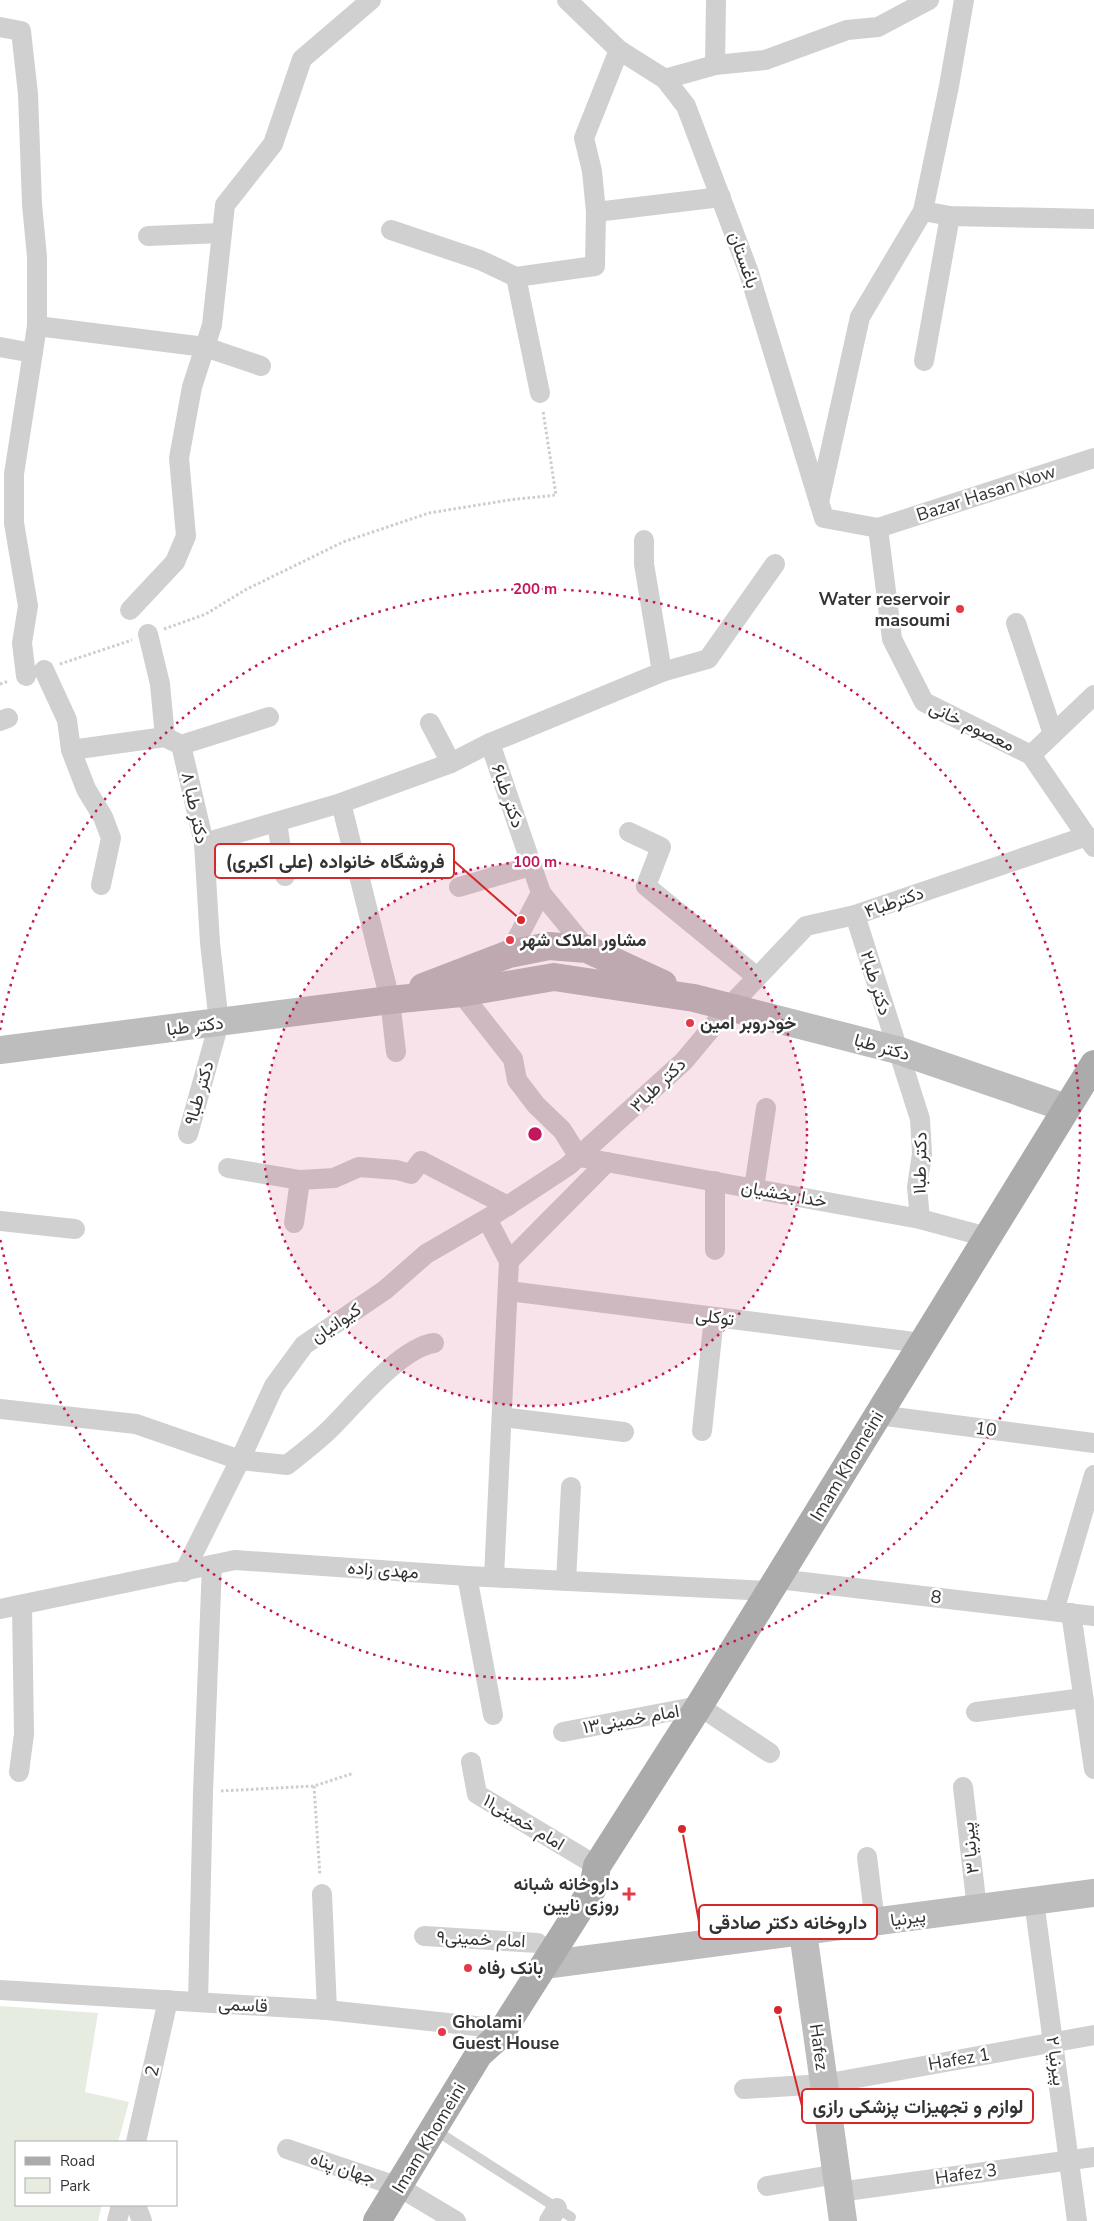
<svg xmlns="http://www.w3.org/2000/svg" width="1094" height="2221" font-family="'Nunito Sans',Vazirmatn,sans-serif">
<style>
.green{fill:#e6ecdf}
.lines{fill:none;stroke-linecap:round;stroke-linejoin:round}
.path{stroke:#cdcdcd;stroke-width:3;stroke-dasharray:2.5 2.5;stroke-linecap:butt}
.lane{stroke:#d0d0d0;stroke-width:10}
.street{stroke:#d0d0d0;stroke-width:20}
.secondary{stroke:#bdbdbd;stroke-width:28}
.primary{stroke:#ababab;stroke-width:28}
.ring{fill:none;stroke:#c2185b;stroke-width:2.5;stroke-dasharray:2.5 5}
.poi-dot{fill:#e63946;stroke:#fff;stroke-width:2}
.labels{text-anchor:middle;dominant-baseline:central;stroke-width:5;stroke-linejoin:round;paint-order:stroke}
.street-label{font-size:18px;fill:#333;stroke:#fff}
.poi-label{font-size:18px;font-weight:bold;fill:#333;stroke:#fff;text-anchor:start}
.centre{fill:#c2185b;stroke:#fff;stroke-width:2.5}
.ring-label{font-size:15px;text-anchor:middle;font-weight:bold;fill:#c2185b;stroke:#fff;stroke-width:5;stroke-linejoin:round;paint-order:stroke}
.leader{fill:none;stroke:#d62828;stroke-width:2}
.callout-dot{fill:#d62828;stroke:#fff;stroke-width:2}
.callout{fill:#fff;stroke:#d62828;stroke-width:2}
.callout-label{font-size:19px;text-anchor:middle;font-weight:bold;fill:#333}
</style>
<rect width="100%" height="100%" fill="#fff"/>
<path class="green" d="M 0,2006 L 98,2013 L 85,2092 L 129,2102 L 118,2142 L 16,2142 L 16,2205 L 102,2205 L 98,2221 L 0,2221 Z"/>
<g class="lines">
<g class="path">
<path d="M 164,629 L 206,614 L 245,590 L 343,542 L 429,513 L 509,500 L 556,495 L 543,411"/>
<path d="M 60,664 L 132,640"/>
<path d="M 0,684 L 9,681"/>
<path d="M 314,1786 L 320,1876"/>
<path d="M 221,1791 L 314,1786 L 354,1773"/>
</g>
<path class="lane" d="M 435,2130 L 571,2217"/>
<g class="street">
<path d="M 567,0 L 619,50 L 665,79 L 686,106 L 748,270 L 824,518 L 878,528 L 1094,458"/>
<path d="M 0,27 L 21,31 L 28,94 L 32,204 L 37,257 L 37,326 L 14,474 L 14,523 L 28,606 L 22,643 L 26,676"/>
<path d="M 715,65 L 716,0"/>
<path d="M 665,79 L 715,65 L 765,60 L 847,30 L 878,27 L 929,0"/>
<path d="M 923,211 L 950,216 L 1094,219"/>
<path d="M 596,212 L 721,197"/>
<path d="M 391,230 L 480,260 L 516,277 L 595,266 L 596,212 L 592,171 L 584,138 L 619,50"/>
<path d="M 148,236 L 222,233"/>
<path d="M 516,277 L 540,393"/>
<path d="M 37,326 L 205,347 L 261,366"/>
<path d="M 0,347 L 33,353"/>
<path d="M 924,361 L 950,216"/>
<path d="M 819,502 L 860,317 L 923,211 L 949,86 L 964,0"/>
<path d="M 878,528 L 892,639 L 924,702 L 1031,755 L 1094,847"/>
<path d="M 130,610 L 175,562 L 186,536 L 179,458 L 192,387 L 212,325 L 225,205 L 273,144 L 302,59 L 371,0"/>
<path d="M 1016,623 L 1053,734"/>
<path d="M 148,634 L 160,684 L 165,737 L 181,745 L 204,843 L 210,943 L 219,1023 L 188,1134"/>
<path d="M 44,670 L 67,720 L 71,750 L 86,789 L 103,817 L 111,838 L 101,885"/>
<path d="M 662,672 L 708,659 L 775,564"/>
<path d="M 0,721 L 8,718"/>
<path d="M 430,723 L 451,763"/>
<path d="M 490,743 L 541,893 L 587,949"/>
<path d="M 181,745 L 269,717"/>
<path d="M 71,750 L 165,737"/>
<path d="M 1031,755 L 1094,695"/>
<path d="M 341,803 L 390,1000 L 396,1052"/>
<path d="M 277,822 L 285,876"/>
<path d="M 629,832 L 661,847 L 646,886 L 757,977"/>
<path d="M 204,843 L 341,803 L 451,763 L 490,743 L 662,672 L 644,564 L 644,540"/>
<path d="M 459,887 L 531,866"/>
<path d="M 855,915 L 920,1119 L 922,1154 L 917,1187 L 920,1219"/>
<path d="M 509,954 L 541,893"/>
<path d="M 461,993 L 513,1059 L 517,1080 L 536,1105 L 562,1130 L 579,1157"/>
<path d="M 579,1157 L 920,1219 L 987,1237"/>
<path d="M 228,1168 L 300,1180 L 334,1178 L 359,1167 L 397,1170 L 411,1174 L 421,1161 L 508,1206"/>
<path d="M 754,1188 L 766,1108"/>
<path d="M 487,1219 L 509,1261 L 494,1577"/>
<path d="M 0,1221 L 75,1229"/>
<path d="M 294,1223 L 300,1180"/>
<path d="M 715,1250 L 715,1181"/>
<path d="M 509,1261 L 607,1162"/>
<path d="M 508,1291 L 922,1343"/>
<path d="M 0,1409 L 136,1424 L 240,1460 L 287,1465 C 302,1453 318,1441 331,1428 C 356,1403 400,1348 434,1343"/>
<path d="M 878,1415 L 1094,1443"/>
<path d="M 502,1417 L 624,1432"/>
<path d="M 702,1431 L 714,1317"/>
<path d="M 184,1572 L 240,1460 L 274,1386 L 304,1345 L 385,1290 L 426,1254 L 495,1214 L 568,1166 L 684,1061 L 729,1007 L 806,926 L 855,915 L 1087,836"/>
<path d="M 467,1576 L 493,1715"/>
<path d="M 778,1579 L 1094,1616"/>
<path d="M 566,1581 L 571,1487"/>
<path d="M 0,1609 L 235,1560 L 467,1576 L 771,1591"/>
<path d="M 1054,1611 L 1094,1475"/>
<path d="M 1071,1613 L 1094,1769"/>
<path d="M 976,1712 L 1083,1698"/>
<path d="M 563,1732 L 699,1706 L 770,1753"/>
<path d="M 471,1762 L 477,1794 L 597,1866"/>
<path d="M 19,1772 L 24,1734 L 22,1606"/>
<path d="M 963,1787 L 977,1909"/>
<path d="M 867,1857 L 875,1922"/>
<path d="M 322,1894 L 327,2010"/>
<path d="M 1034,1901 L 1077,2221"/>
<path d="M 424,1936 L 538,1943"/>
<path d="M 0,1990 L 327,2010 L 485,2027"/>
<path d="M 198,2002 L 203,1792 L 212,1565"/>
<path d="M 744,2089 L 824,2084 L 1094,2035"/>
<path d="M 136,2142 L 168,2000"/>
<path d="M 287,2149 L 399,2187 L 456,2221"/>
<path d="M 767,2186 L 837,2174"/>
<path d="M 839,2192 L 1094,2157"/>
<path d="M 136,2205 L 142,2221"/>
<path d="M 117,2221 L 121,2205"/>
<path d="M 549,2221 L 557,2208"/>
</g>
<g class="secondary">
<path d="M 423,987 L 509,954 L 549,946 L 587,949 L 663,984"/>
<path d="M 0,1050 L 390,1000 L 461,993 L 554,977 L 694,998 L 897,1050 L 1066,1108"/>
<path d="M 803,1932 L 843,2221"/>
<path d="M 544,1965 L 1094,1893"/>
</g>
<path class="primary" d="M 377,2221 L 479,2054 L 499,2036 L 593,1888 L 597,1866 L 699,1706 L 1094,1064"/>
</g>
<circle cx="535" cy="1134" r="272" fill="#c2185b" fill-opacity=".12"/>
<g class="ring">
<circle cx="535" cy="1134" r="272"/>
<path d="M0 1030A545 545 0 1 1 0 1238"/>
</g>
<g class="poi-dot">
<circle cx="960" cy="609" r="5"/>
<circle cx="510" cy="940" r="5"/>
<circle cx="690" cy="1023" r="5"/>
<path d="M626.5 1886.5h5v5h5v5h-5v5h-5v-5h-5v-5h5z"/>
<circle cx="468" cy="1968" r="5"/>
<circle cx="442" cy="2032" r="5"/>
</g>
<g class="labels">
<g class="street-label">
<text transform="translate(744 260) rotate(71)">باغستان</text>
<text transform="translate(986 493) rotate(-18)">Bazar Hasan Now</text>
<text transform="translate(972 726) rotate(26)">معصوم خانی</text>
<text transform="translate(508 796) rotate(71)">دکتر طبا۶</text>
<text transform="translate(195 808) rotate(78)">دکتر طبا ۸</text>
<text transform="translate(894 902) rotate(-19)">دکترطبا۴</text>
<text transform="translate(876 983) rotate(73)">دکتر طبا۲</text>
<text transform="translate(195 1026) rotate(-7)">دکتر طبا</text>
<text transform="translate(882 1047) rotate(16)">دکتر طبا</text>
<text transform="translate(658 1085) rotate(-44)">دکتر طبا۳</text>
<text transform="translate(199 1093) rotate(-74)">دکتر طبا۹</text>
<text transform="translate(920 1163) rotate(-89)">دکتر طبا۱</text>
<text transform="translate(784 1194) rotate(10)">خدا بخشیان</text>
<text transform="translate(715 1317) rotate(7)">توکلی</text>
<text transform="translate(336 1323) rotate(-34)">کیوانیان</text>
<text transform="translate(986 1429) rotate(7)">10</text>
<text transform="translate(847 1466) rotate(-59)">Imam Khomeini</text>
<text transform="translate(383 1570) rotate(4)">مهدی زاده</text>
<text transform="translate(936 1597) rotate(7)">8</text>
<text transform="translate(631 1719) rotate(-10)">امام خمینی۱۳</text>
<text transform="translate(524 1822) rotate(31)">امام خمینی۱۱</text>
<text transform="translate(970 1848) rotate(-96)">پیرنیا ۳</text>
<text transform="translate(908 1918) rotate(-8)">پیرنیا</text>
<text transform="translate(481 1939) rotate(3)">امام خمینی۹</text>
<text transform="translate(243 2005) rotate(3)">قاسمی</text>
<text transform="translate(819 2047) rotate(82)">Hafez</text>
<text transform="translate(959 2059) rotate(-10)">Hafez 1</text>
<text transform="translate(1056 2061) rotate(82)">پیرنیا ۲</text>
<text transform="translate(152 2071) rotate(-77)">2</text>
<text transform="translate(429 2138) rotate(-59)">Imam Khomeini</text>
<text transform="translate(343 2168) rotate(18)">جهان پناه</text>
<text transform="translate(966 2174) rotate(-8)">Hafez 3</text>
</g>
<g class="poi-label">
<text x="950" y="599" text-anchor="end">Water reservoir<tspan x="950" dy="21">masoumi</tspan></text>
<text x="520" y="940">مشاور املاک شهر</text>
<text x="700" y="1023">خودروبر امین</text>
<text x="619" y="1884" text-anchor="end">داروخانه شبانه<tspan x="619" dy="21">روزی نایین</tspan></text>
<text x="478" y="1968">بانک رفاه</text>
<text x="452" y="2022">Gholami<tspan x="452" dy="21">Guest House</tspan></text>
</g>
</g>
<circle cx="535" cy="1134" r="8" class="centre"/>
<g class="ring-label">
<text x="535" y="594">200 m</text>
<text x="535" y="867">100 m</text>
</g>
<path class="leader" d="M521 920L454 861M682 1829L699 1922M778 2010L802 2106"/>
<g class="callout-dot">
<circle cx="521" cy="920" r="5"/>
<circle cx="682" cy="1829" r="5"/>
<circle cx="778" cy="2010" r="5"/>
</g>
<g class="callout">
<rect x="215" y="844" width="239" height="34" rx="5"/>
<rect x="699" y="1905" width="178" height="34" rx="5"/>
<rect x="802" y="2089" width="231" height="34" rx="5"/>
</g>
<g class="callout-label">
<text x="335" y="868">فروشگاه خانواده (علی اکبری)</text>
<text x="788" y="1929">داروخانه دکتر صادقی</text>
<text x="918" y="2113">لوازم و تجهیزات پزشکی رازی</text>
</g>
<rect x="15" y="2141" width="162" height="65" fill="#ffffff" stroke="#adadad"/>
<rect x="25" y="2157" width="25" height="8" fill="#ababab" stroke="#adadad"/>
<text x="60" y="2166" font-size="15" fill="#333333">Road</text>
<rect x="25" y="2178" width="25" height="15" fill="#e6ecdf" stroke="#adadad"/>
<text x="60" y="2191" font-size="15" fill="#333333">Park</text>
</svg>
